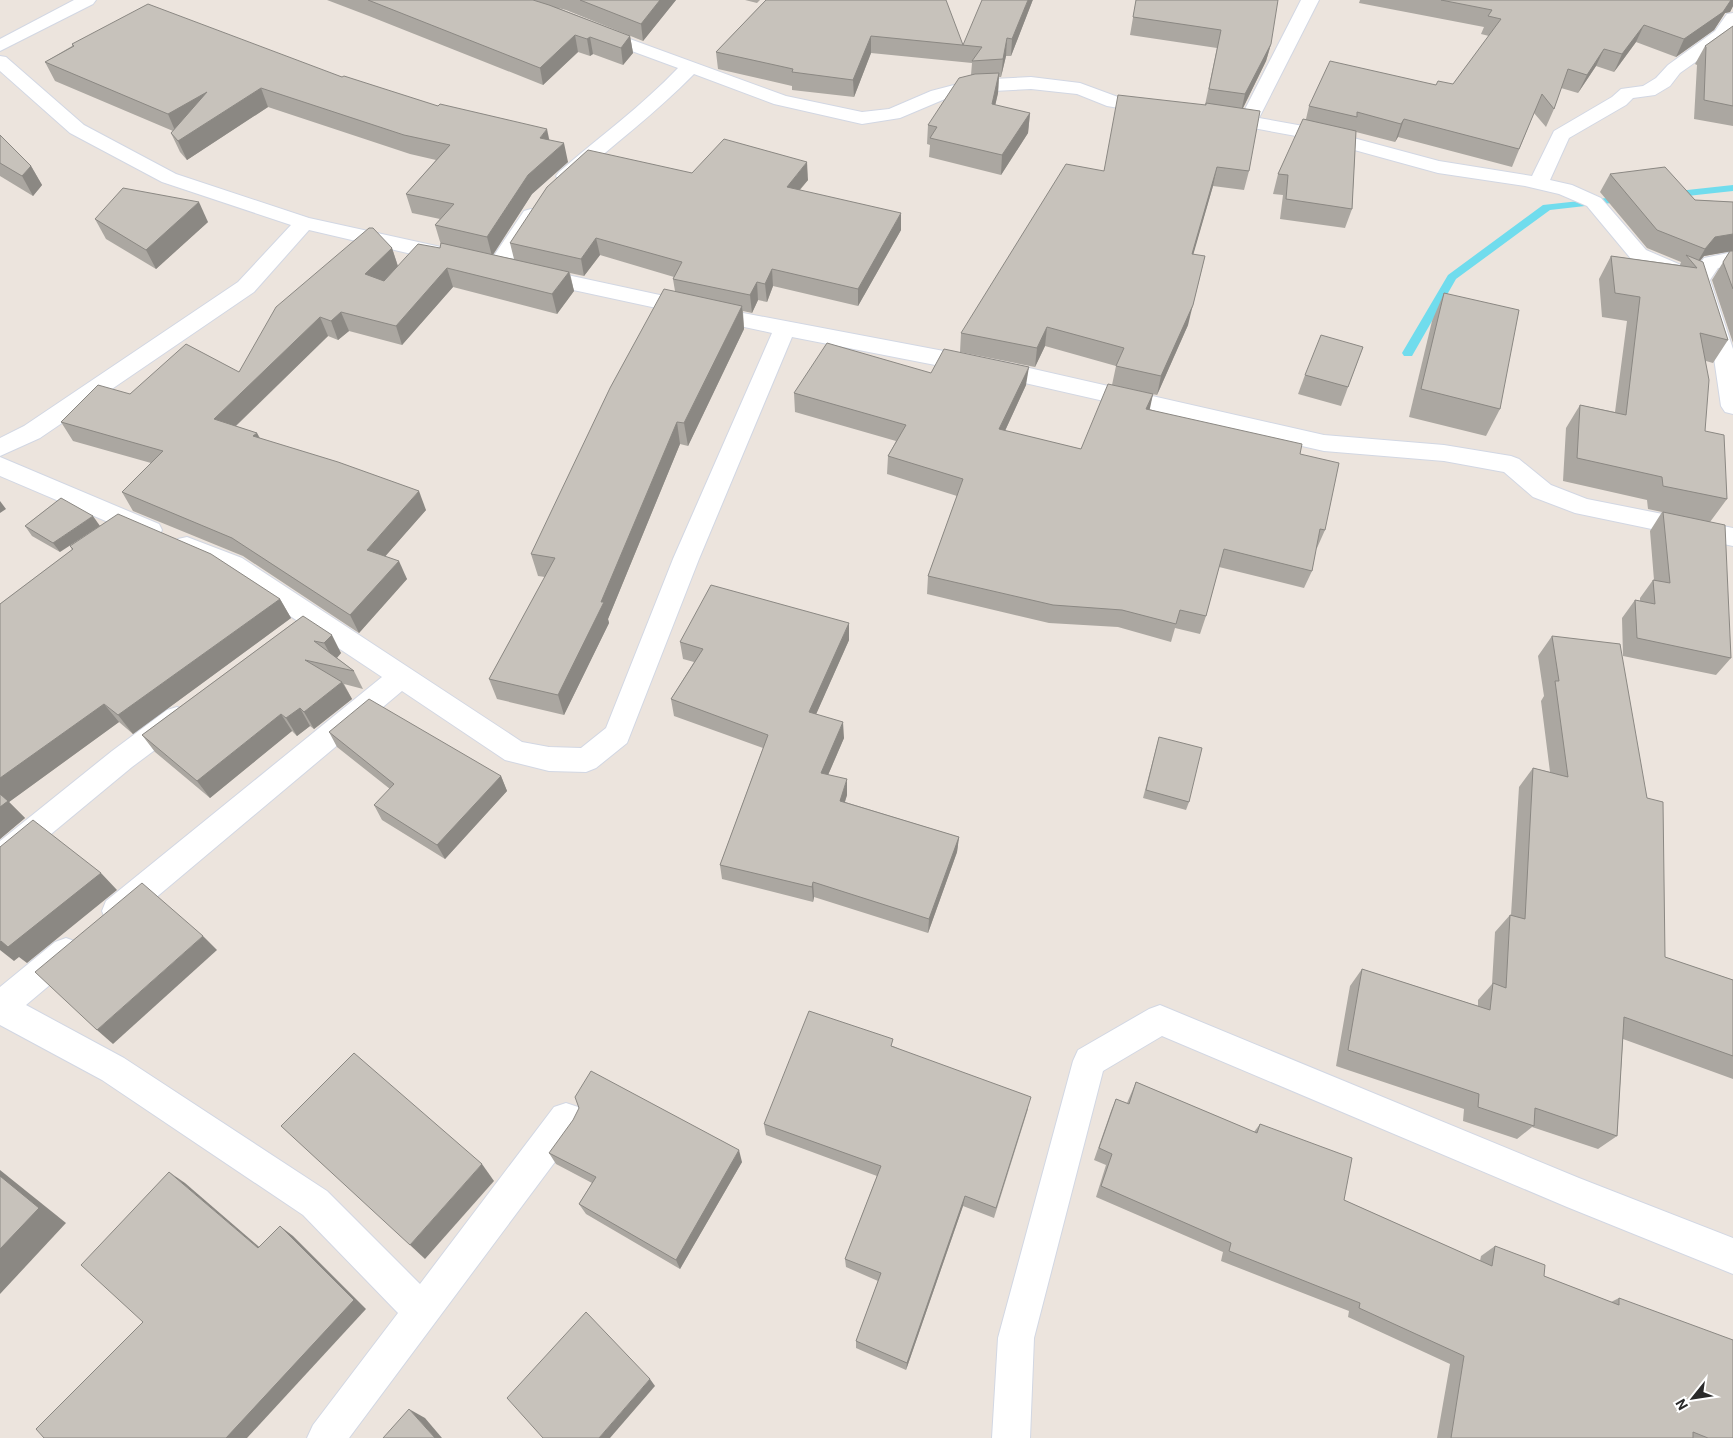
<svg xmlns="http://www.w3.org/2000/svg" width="1733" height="1438" font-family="Roboto,sans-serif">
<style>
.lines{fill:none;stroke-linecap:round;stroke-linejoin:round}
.stream{fill:#70dced;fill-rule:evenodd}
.street-casing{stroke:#d2d7e3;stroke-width:2}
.street{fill:#fff;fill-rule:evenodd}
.wall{fill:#aba7a1}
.shaded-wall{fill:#8b8883}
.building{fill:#c7c2bb;stroke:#8b8883}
</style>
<rect width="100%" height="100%" fill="#ece4dd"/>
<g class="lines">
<g class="stream">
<path d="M 1733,185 L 1733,191 L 1669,198 L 1664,195 L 1669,192 Z"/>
<path d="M 1625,196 L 1630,199 L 1629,201 L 1550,210 L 1456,279 L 1412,356 L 1404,356 L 1402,353 L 1448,275 L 1543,205 Z"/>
</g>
<defs>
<g id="street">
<path d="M 74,0 L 96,0 L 93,4 L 0,51 L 0,39 Z"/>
<path d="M 1301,0 L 1319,0 L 1259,118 L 1320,129 L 1439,161 L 1532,176 L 1554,131 L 1612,97 L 1621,89 L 1643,86 L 1656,78 L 1668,65 L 1715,31 L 1727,14 L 1733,13 L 1733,32 L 1728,39 L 1680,73 L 1670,86 L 1655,95 L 1633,98 L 1626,105 L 1569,138 L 1550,180 L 1572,185 L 1601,198 L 1646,250 L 1695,271 L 1704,258 L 1733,252 L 1733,266 L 1718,268 L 1710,280 L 1733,349 L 1733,414 L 1725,412 L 1721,406 L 1714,358 L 1689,283 L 1632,260 L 1587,206 L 1559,194 L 1525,186 L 1438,173 L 1318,140 L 1215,121 L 1213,117 L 1215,113 L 1222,111 L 1242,115 Z"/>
<path d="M 597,27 L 786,96 L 862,112 L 889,109 L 931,91 L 973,80 L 1031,77 L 1080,83 L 1118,97 L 1161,104 L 1163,108 L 1161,112 L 1154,114 L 1107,106 L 1077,94 L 1031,89 L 973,92 L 945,99 L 900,118 L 862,124 L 774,104 L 694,74 C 656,113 613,145 573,180 L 566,182 L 559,180 L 556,176 L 559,172 C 599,137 642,106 678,68 L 591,36 L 588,32 L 591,28 Z"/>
<path d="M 0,56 L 6,57 L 84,125 L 176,174 L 309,218 L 450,249 L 457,251 L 460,256 L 457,261 L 450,263 L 309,230 L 254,292 L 40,438 L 0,456 L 0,438 L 24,426 L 238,282 L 291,225 L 162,182 L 70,133 L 0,71 Z"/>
<path d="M 531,209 L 538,211 L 541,215 L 509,266 L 505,271 L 498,273 L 491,271 L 487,266 L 524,211 Z"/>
<path d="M 535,268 L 743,313 L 1007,363 L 1324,435 L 1444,445 L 1511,456 L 1519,459 L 1551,485 L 1587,499 L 1733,528 L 1733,546 L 1575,513 L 1533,497 L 1504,472 L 1444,461 L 1324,451 L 1007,379 L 792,337 L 699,559 L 627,743 L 596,768 L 586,772 L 549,771 L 505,760 L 402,691 L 128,921 L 117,925 L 106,921 L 102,911 L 106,901 L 382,677 L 224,572 L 178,553 L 174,546 L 178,539 L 187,537 L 242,558 L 522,742 L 549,747 L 581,748 L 606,728 L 673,559 L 772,333 L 527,280 L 524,275 L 527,270 Z"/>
<path d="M 0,457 L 159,524 L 162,530 L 159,536 L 150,539 L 141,536 L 0,476 Z"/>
<path d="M 177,707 L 187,710 L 191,718 L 187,726 L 132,767 L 10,868 L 0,872 L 0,841 L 112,751 L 167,710 Z"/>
<path d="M 66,938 L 77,942 L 81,952 L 77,962 L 26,1005 L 124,1058 L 327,1191 L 420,1284 L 554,1107 L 566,1103 L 578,1107 L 583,1119 L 578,1131 L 349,1438 L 307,1438 L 313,1425 L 398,1313 L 303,1215 L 102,1080 L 0,1025 L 0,987 L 55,942 Z"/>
<path d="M 1160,1005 L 1579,1178 L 1733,1238 L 1733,1274 L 1567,1207 L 1162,1036 L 1103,1071 L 1034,1338 L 1030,1438 L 992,1438 L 998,1338 L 1073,1061 L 1078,1050 L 1149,1009 Z"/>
</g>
</defs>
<use href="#street" class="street-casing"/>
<use href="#street" class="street"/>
</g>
<g class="wall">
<path d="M 327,0 L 676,0 L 643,41 L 566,10 L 558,8 L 630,36 L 633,53 L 623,65 L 593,54 L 590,56 L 578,52 L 543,85 L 369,16 Z"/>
<path d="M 745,0 L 760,0 L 757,3 Z"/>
<path d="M 766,0 L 963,45 L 1032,2 L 1011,56 L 1006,56 L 1001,77 L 999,77 L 998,93 L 995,105 L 1030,113 L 1028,133 L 1001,175 L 929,157 L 930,145 L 927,144 L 928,125 L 971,75 L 972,63 L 871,53 L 854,97 L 792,90 L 792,86 L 718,69 L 716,52 Z"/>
<path d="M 1136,0 L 1271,44 L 1266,61 L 1243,108 L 1249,171 L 1244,190 L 1213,186 L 1193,254 L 1188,325 L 1157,395 L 1112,385 L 1116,366 L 1045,346 L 1035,367 L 960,352 L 961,333 L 1104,171 L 1205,105 L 1217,48 L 1130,35 Z"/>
<path d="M 1360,0 L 1733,0 L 1733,6 L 1730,12 L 1725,13 L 1714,30 L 1676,57 L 1636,42 L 1614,72 L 1596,66 L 1578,93 L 1561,88 L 1554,109 L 1546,127 L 1534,113 L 1512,167 L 1398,137 L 1395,142 L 1356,132 L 1352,209 L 1345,228 L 1280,219 L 1283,195 L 1273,194 L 1278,174 L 1306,119 L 1309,106 L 1436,85 L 1453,84 L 1489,36 L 1481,34 L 1484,27 L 1359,3 Z"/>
<path d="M 1733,26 L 1733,126 L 1694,119 L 1697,65 L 1695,64 L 1705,46 Z"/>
<path d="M 72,44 L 342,77 L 549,140 L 568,162 L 532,194 L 493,255 L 514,259 L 510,243 L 692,173 L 808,180 L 800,190 L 901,230 L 858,306 L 773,286 L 767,302 L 758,300 L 752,313 L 743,311 L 744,329 L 688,446 L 680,444 L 608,619 L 609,623 L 564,715 L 497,699 L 489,679 L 545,577 L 538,576 L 531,554 L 675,291 L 673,279 L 674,277 L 600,255 L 584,276 L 570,273 L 574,291 L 557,314 L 453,287 L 402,345 L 349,331 L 338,340 L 328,336 L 236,426 L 257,433 L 260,438 L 426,510 L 385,556 L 407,579 L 359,633 L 243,556 L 133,511 L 122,492 L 151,463 L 73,441 L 61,422 L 130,394 L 239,372 L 392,248 L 398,266 L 440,248 L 441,245 L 435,225 L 440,219 L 412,213 L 406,194 L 436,160 L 410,154 L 268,107 L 187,160 L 180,152 L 171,133 L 173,131 L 55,81 L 45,62 L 72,46 Z"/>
<path d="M 0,135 L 31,166 L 42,185 L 33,196 L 0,176 Z"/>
<path d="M 1610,174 L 1695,200 L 1733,202 L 1733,343 L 1712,280 L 1730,251 L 1704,256 L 1700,261 L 1728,340 L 1713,363 L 1706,361 L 1705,431 L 1727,499 L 1710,522 L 1731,658 L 1716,675 L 1623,656 L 1622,618 L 1635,600 L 1640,601 L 1640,598 L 1653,580 L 1654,580 L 1650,531 L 1662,512 L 1648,509 L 1647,500 L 1563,481 L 1566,428 L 1580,405 L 1615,412 L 1627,321 L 1602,317 L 1599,279 L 1611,256 L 1680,265 L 1681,262 L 1647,248 L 1600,192 Z"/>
<path d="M 95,219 L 208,222 L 156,269 L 106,239 Z"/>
<path d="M 1444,293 L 1500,409 L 1486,436 L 1409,417 L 1432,321 Z"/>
<path d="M 1363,347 L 1341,406 L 1298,394 L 1305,375 Z"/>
<path d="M 931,373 L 1026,385 L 1005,431 L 1081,449 L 1153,394 L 1149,409 L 1300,454 L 1325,530 L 1317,548 L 1316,548 L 1312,571 L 1304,588 L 1219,567 L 1206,616 L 1200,634 L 1175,628 L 1171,642 L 1118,627 L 1049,623 L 927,594 L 928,576 L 957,496 L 887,474 L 888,456 L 896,441 L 795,412 L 794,393 Z"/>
<path d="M 61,498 L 60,552 L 32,536 L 25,526 Z"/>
<path d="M 70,546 L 280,599 L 291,618 L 133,734 L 119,722 L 9,802 L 25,818 L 0,839 L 0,604 L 72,550 Z"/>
<path d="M 303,616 L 341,653 L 337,658 L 354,671 L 363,689 L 344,684 L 352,699 L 314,729 L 310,726 L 297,736 L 292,731 L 210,798 L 155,752 L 142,735 Z"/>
<path d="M 1552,636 L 1665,957 L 1733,980 L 1733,1079 L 1623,1039 L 1617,1136 L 1598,1149 L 1532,1127 L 1517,1139 L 1463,1121 L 1464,1109 L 1336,1066 L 1350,986 L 1362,969 L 1478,1006 L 1478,1000 L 1492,984 L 1495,932 L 1510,915 L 1511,915 L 1519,787 L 1533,768 L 1550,772 L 1541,701 L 1544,696 L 1538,656 Z"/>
<path d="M 849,640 L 816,714 L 844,738 L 828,775 L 847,795 L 845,802 L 959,837 L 957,852 L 928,933 L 814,897 L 813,902 L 722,879 L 720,865 L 763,748 L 674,716 L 671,699 L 694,662 L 683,659 L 680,642 Z"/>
<path d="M 329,732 L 501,776 L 507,791 L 445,859 L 382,820 L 374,805 L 390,789 L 337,747 Z"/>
<path d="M 1159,737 L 1189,802 L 1186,810 L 1143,798 Z"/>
<path d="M 893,1046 L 1028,1109 L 994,1218 L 963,1206 L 906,1370 L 856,1348 L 856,1341 L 878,1281 L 846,1267 L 845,1259 L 877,1176 L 766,1135 L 764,1124 Z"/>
<path d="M 1136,1082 L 1254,1132 L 1260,1124 L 1344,1200 L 1480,1261 L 1481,1256 L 1495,1246 L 1544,1276 L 1611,1302 L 1619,1298 L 1733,1438 L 1437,1438 L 1450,1364 L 1348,1317 L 1349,1311 L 1221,1261 L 1223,1252 L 1096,1197 L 1106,1165 L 1094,1160 L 1111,1111 L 1116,1099 L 1127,1103 Z"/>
<path d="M 549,1153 L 742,1162 L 680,1269 L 586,1214 L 579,1204 L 592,1183 L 556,1164 Z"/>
</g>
<g class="shaded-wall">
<path d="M 660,0 L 676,0 L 643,41 L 641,24 Z"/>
<path d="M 1028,0 L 1033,0 L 1032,2 L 1011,56 L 1012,39 Z"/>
<path d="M 1731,0 L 1733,0 L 1733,6 L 1730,12 L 1725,13 L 1714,30 L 1676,57 L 1684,39 Z"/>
<path d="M 1644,25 L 1636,42 L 1614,72 L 1622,54 Z"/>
<path d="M 575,35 L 578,52 L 543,85 L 540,68 Z"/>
<path d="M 630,36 L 633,53 L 623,65 L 621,48 Z"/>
<path d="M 871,36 L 871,53 L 854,97 L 853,80 Z"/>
<path d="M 590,37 L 593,54 L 590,56 L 587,39 Z"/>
<path d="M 1007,38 L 1006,56 L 1001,77 L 1003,59 Z"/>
<path d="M 1271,44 L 1266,61 L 1241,112 L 1245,94 Z"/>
<path d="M 1604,49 L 1596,66 L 1578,93 L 1587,75 Z"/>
<path d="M 999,73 L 998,93 L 991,124 L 992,104 Z"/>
<path d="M 261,88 L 268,107 L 187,160 L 178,141 Z"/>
<path d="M 207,92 L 176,133 L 168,114 Z"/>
<path d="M 1030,113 L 1028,133 L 1001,175 L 1002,155 Z"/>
<path d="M 1404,119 L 1398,137 L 1395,142 L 1401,124 Z"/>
<path d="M 547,129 L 551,148 L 540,138 Z"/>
<path d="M 564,143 L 568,162 L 532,194 L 492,256 L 487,237 L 528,175 Z"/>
<path d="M 807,162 L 808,180 L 787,204 L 787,187 Z"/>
<path d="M 31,166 L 42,185 L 33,196 L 22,176 Z"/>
<path d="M 1217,167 L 1213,186 L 1188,273 L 1192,254 Z"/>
<path d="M 199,202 L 208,222 L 156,269 L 146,250 Z"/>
<path d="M 901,213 L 901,230 L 858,306 L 858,289 Z"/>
<path d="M 1733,234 L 1733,251 L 1704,256 L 1694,268 L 1705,249 L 1715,237 Z"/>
<path d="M 596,238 L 600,255 L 584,276 L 581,259 Z"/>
<path d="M 392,248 L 398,267 L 372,293 L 365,274 Z"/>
<path d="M 1205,256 L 1188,325 L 1157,395 L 1161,376 Z"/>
<path d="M 447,268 L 453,287 L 402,345 L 396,326 Z"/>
<path d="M 772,269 L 773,286 L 767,302 L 765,284 Z"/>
<path d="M 569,272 L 574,291 L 557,314 L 552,294 Z"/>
<path d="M 757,282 L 758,300 L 752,313 L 750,295 Z"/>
<path d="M 742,306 L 744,329 L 688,446 L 684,423 Z"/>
<path d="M 341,312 L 349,331 L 338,340 L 331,321 Z"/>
<path d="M 320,317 L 328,336 L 223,438 L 214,419 Z"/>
<path d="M 1047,327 L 1045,346 L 1035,367 L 1037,348 Z"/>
<path d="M 1029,367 L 1026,385 L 997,448 L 999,429 Z"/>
<path d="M 1153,394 L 1149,413 L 1146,409 Z"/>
<path d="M 677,422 L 680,444 L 608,619 L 609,623 L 564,715 L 558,695 L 601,602 Z"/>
<path d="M 257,433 L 266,452 L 253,436 Z"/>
<path d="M 419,491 L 426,510 L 375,568 L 367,550 Z"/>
<path d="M 0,501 L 6,509 L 0,513 Z"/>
<path d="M 93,516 L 100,526 L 60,552 L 53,543 Z"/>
<path d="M 399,561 L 407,579 L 359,633 L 350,615 Z"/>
<path d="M 280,599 L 291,618 L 133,734 L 118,715 Z"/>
<path d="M 849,623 L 849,640 L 810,728 L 809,712 Z"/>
<path d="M 332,635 L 341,653 L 334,661 L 324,643 Z"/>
<path d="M 342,682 L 352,699 L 314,729 L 304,712 Z"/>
<path d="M 104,704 L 119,722 L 9,802 L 25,818 L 0,839 L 0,778 Z"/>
<path d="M 300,708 L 310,726 L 297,736 L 286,718 Z"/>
<path d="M 281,714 L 292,731 L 210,798 L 197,781 Z"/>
<path d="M 843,722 L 844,738 L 822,789 L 821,773 Z"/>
<path d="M 501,776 L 507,791 L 445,859 L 437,845 Z"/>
<path d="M 847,779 L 847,795 L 840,816 L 840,801 Z"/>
<path d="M 959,837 L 957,852 L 928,933 L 929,919 Z"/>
<path d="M 101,873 L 117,890 L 27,963 L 19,957 L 14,961 L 0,950 L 0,942 Z"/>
<path d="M 813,882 L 814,897 L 813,902 L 812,887 Z"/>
<path d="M 203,936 L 217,950 L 113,1044 L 97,1030 Z"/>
<path d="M 739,1150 L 742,1162 L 680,1269 L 676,1260 Z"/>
<path d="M 482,1164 L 494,1181 L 425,1259 L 410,1245 Z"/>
<path d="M 0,1170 L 66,1223 L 0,1294 Z"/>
<path d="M 169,1172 L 185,1183 L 272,1258 L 258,1248 Z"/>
<path d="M 965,1196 L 963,1206 L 906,1370 L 907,1363 Z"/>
<path d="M 280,1226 L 293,1236 L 366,1309 L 247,1438 L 226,1438 Z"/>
<path d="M 650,1379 L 655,1386 L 610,1438 L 599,1438 Z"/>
<path d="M 409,1409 L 425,1418 L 442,1438 L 435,1438 Z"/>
</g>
<g class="building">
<path d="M 368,0 L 533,0 L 549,5 L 630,36 L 621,48 L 590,37 L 587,39 L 575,35 L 540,68 Z"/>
<path d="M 580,0 L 660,0 L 641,24 Z"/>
<path d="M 766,0 L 946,0 L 963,45 L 982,0 L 1028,0 L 1012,39 L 1007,38 L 1003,59 L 972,61 L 982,47 L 871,36 L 853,80 L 792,72 L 793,69 L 716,52 Z"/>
<path d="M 1136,0 L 1278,0 L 1271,44 L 1245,94 L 1209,89 L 1221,30 L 1133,17 Z"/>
<path d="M 1441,0 L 1731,0 L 1723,12 L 1684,39 L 1644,25 L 1622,54 L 1604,49 L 1587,75 L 1568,69 L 1554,109 L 1542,94 L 1519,149 L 1404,119 L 1401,124 L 1357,112 L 1357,117 L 1309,106 L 1330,61 L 1436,85 L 1438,81 L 1453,84 L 1501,19 L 1488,16 L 1492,10 Z"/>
<path d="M 148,4 L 342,77 L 344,76 L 438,106 L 440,104 L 547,129 L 540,138 L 564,143 L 528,175 L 487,237 L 435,225 L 454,204 L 406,194 L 450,145 L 404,135 L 261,88 L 178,141 L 171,133 L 207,92 L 168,114 L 45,62 L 74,46 L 72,44 Z"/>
<path d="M 1733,26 L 1733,106 L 1704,100 L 1706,47 L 1705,46 Z"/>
<path d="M 999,73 L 992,104 L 1030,113 L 1002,155 L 930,138 L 937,127 L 928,125 L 959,78 L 975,74 Z"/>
<path d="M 1118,95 L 1206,105 L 1206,103 L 1260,111 L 1249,171 L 1217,167 L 1192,254 L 1205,256 L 1193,305 L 1161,376 L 1116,366 L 1124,348 L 1047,327 L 1037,348 L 961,333 L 1066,164 L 1104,171 Z"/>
<path d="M 1303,119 L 1356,131 L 1352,209 L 1286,199 L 1288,175 L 1278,174 Z"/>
<path d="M 0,135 L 31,166 L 22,176 L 0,163 Z"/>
<path d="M 724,139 L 807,162 L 787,187 L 901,213 L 858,289 L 772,269 L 765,284 L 757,282 L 750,295 L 673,279 L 682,262 L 596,238 L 581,259 L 510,243 L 547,187 L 588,150 L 692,173 Z"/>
<path d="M 1665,167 L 1695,200 L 1733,202 L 1733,234 L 1715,237 L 1705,249 L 1657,230 L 1610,174 Z"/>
<path d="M 123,188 L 199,202 L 146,250 L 95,219 Z"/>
<path d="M 369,228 L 373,228 L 392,248 L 365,274 L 384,281 L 418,244 L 440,248 L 441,243 L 569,272 L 552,294 L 447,268 L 396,326 L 341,312 L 331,321 L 320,317 L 214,419 L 257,433 L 253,436 L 338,462 L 419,491 L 367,550 L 399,561 L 350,615 L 232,538 L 122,492 L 163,451 L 61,422 L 98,385 L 130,394 L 186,344 L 239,372 L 276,307 Z"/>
<path d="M 1730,251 L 1733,251 L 1733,289 L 1723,262 Z"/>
<path d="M 1686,255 L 1703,262 L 1728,340 L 1700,333 L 1709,380 L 1705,431 L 1724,435 L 1727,499 L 1663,486 L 1662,477 L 1577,458 L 1580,405 L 1626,415 L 1640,297 L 1615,293 L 1611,256 L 1697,268 Z"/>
<path d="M 664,289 L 742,306 L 684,423 L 677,422 L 601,602 L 604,602 L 558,695 L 489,679 L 555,558 L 531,554 L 610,388 Z"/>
<path d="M 1444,293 L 1519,310 L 1500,409 L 1421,389 Z"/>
<path d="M 1321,335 L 1363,347 L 1348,387 L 1305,375 Z"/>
<path d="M 827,343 L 931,373 L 944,349 L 1029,367 L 999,429 L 1081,449 L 1108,384 L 1153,394 L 1146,409 L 1302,444 L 1300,454 L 1339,463 L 1325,530 L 1320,529 L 1312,571 L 1224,549 L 1206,616 L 1180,610 L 1176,624 L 1122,610 L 1053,605 L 928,576 L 963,479 L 888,456 L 906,425 L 794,393 Z"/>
<path d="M 61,498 L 93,516 L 53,543 L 25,526 Z"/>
<path d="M 1663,512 L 1725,525 L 1731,658 L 1637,638 L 1635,600 L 1655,604 L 1653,580 L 1670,583 Z"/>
<path d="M 118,514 L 211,554 L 280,599 L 118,715 L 104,704 L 0,778 L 0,604 L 73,549 L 70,546 Z"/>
<path d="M 711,585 L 849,623 L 809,712 L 843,722 L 821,773 L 847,779 L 840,801 L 959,837 L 929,919 L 813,882 L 812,887 L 720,865 L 768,735 L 671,699 L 703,649 L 680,642 Z"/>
<path d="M 303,616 L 332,635 L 324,643 L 314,641 L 354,671 L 305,660 L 342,682 L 304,712 L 300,708 L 286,718 L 281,714 L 197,781 L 142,735 Z"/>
<path d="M 1552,636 L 1620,644 L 1647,798 L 1663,802 L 1665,957 L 1733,980 L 1733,1056 L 1624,1017 L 1617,1136 L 1535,1108 L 1534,1126 L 1478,1107 L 1479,1094 L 1348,1050 L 1362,969 L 1490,1010 L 1493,983 L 1506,988 L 1510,915 L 1525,919 L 1533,768 L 1568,777 L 1555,681 L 1559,681 Z"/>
<path d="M 369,699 L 501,776 L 437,845 L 374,805 L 394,784 L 329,732 Z"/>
<path d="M 1159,737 L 1202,748 L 1189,802 L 1146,790 Z"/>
<path d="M 0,794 L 8,801 L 0,807 Z"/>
<path d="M 33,820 L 101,873 L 8,947 L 1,941 L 0,942 L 0,847 Z"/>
<path d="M 142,883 L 203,936 L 97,1030 L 35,972 Z"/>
<path d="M 809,1011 L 893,1039 L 891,1046 L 1031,1097 L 996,1208 L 965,1196 L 907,1363 L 856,1341 L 881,1273 L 845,1259 L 881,1166 L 764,1124 Z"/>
<path d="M 354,1053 L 482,1164 L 410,1245 L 281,1126 Z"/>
<path d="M 591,1071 L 739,1150 L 676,1260 L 579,1204 L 596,1177 L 549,1153 L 573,1120 L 579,1108 L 575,1097 Z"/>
<path d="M 1136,1082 L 1257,1133 L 1260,1124 L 1352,1158 L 1344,1200 L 1492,1266 L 1495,1246 L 1545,1265 L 1544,1276 L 1619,1305 L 1619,1298 L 1733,1340 L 1733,1438 L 1708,1438 L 1693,1432 L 1693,1438 L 1451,1438 L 1464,1356 L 1359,1308 L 1360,1303 L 1229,1251 L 1231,1243 L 1101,1186 L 1112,1154 L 1099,1148 L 1116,1099 L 1129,1104 Z"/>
<path d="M 169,1172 L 258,1248 L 280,1226 L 354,1300 L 226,1438 L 44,1438 L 36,1429 L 143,1322 L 81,1265 Z"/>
<path d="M 0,1176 L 39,1208 L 0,1249 Z"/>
<path d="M 586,1312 L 650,1379 L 599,1438 L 543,1438 L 507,1398 Z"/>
<path d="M 409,1409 L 435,1438 L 383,1438 Z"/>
</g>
<g transform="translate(1693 1398) rotate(240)" stroke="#ffffff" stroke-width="4" paint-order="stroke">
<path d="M0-4L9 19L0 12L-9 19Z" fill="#2a2a2a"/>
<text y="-8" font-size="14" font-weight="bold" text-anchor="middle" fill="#2a2a2a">N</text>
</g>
</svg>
